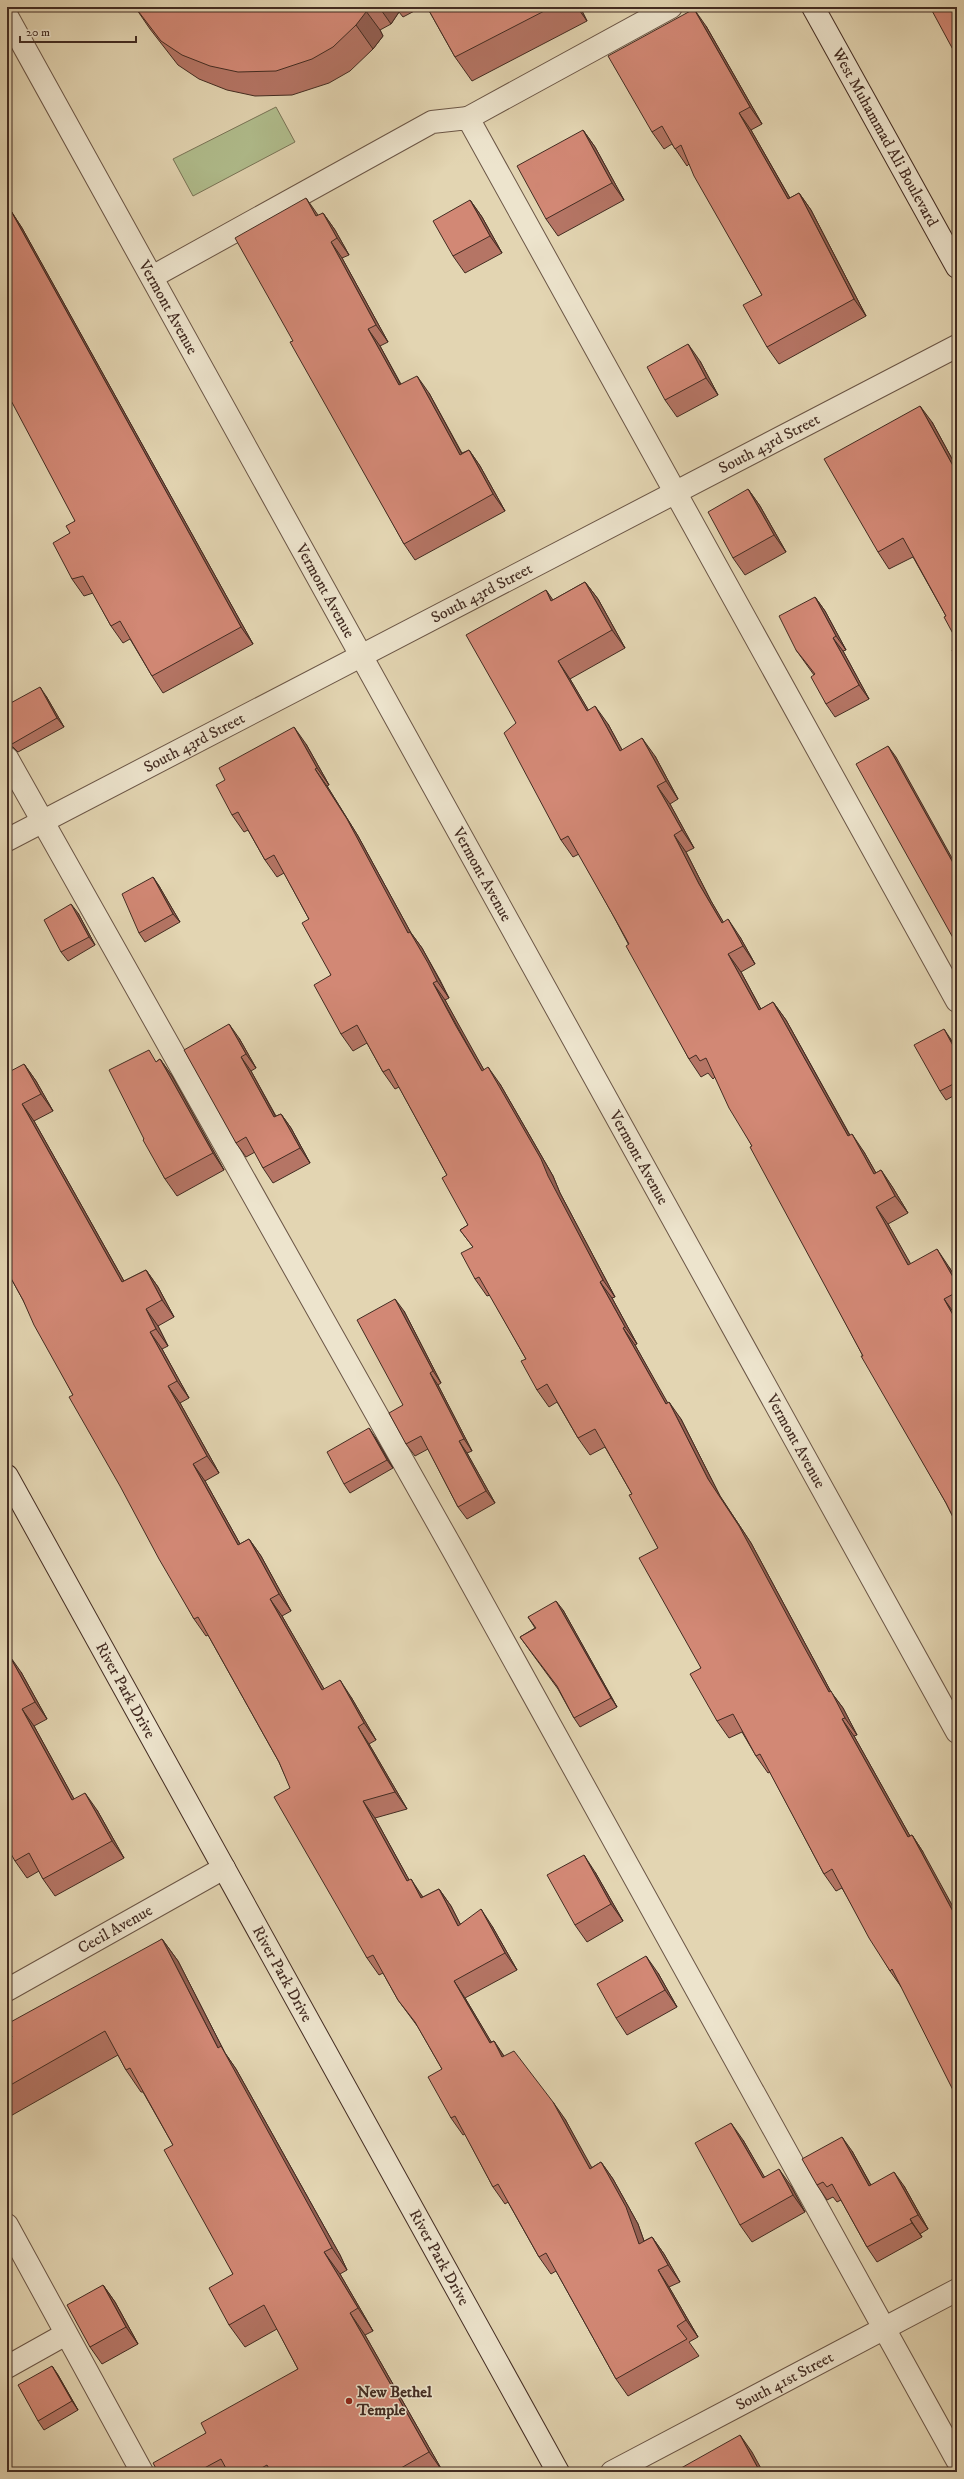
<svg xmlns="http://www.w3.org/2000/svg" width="964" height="2479" font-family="'IM FELL DW Pica',serif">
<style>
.green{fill:#b1be8e;stroke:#7a7558}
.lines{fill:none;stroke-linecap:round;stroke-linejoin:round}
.lane-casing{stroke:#6b5646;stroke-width:24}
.street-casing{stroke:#6b5646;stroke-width:24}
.secondary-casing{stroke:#432c22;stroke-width:24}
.lane{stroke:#ede4cd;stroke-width:22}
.street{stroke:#ede4cd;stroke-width:22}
.secondary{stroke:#ede4cd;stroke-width:22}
.wall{fill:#b57565;stroke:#432c22}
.shaded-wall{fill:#935f52;stroke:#432c22}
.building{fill:#d28875;stroke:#432c22}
.poi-dot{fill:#8f2418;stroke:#ede4cd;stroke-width:1.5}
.labels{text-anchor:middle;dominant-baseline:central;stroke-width:3;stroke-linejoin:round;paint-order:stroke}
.street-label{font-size:16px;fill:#432c22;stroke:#ede4cd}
.poi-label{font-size:16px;font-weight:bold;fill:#432c22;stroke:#ede4cd;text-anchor:start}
</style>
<rect width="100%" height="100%" fill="#e3d5b2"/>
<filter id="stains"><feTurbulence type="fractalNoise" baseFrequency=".005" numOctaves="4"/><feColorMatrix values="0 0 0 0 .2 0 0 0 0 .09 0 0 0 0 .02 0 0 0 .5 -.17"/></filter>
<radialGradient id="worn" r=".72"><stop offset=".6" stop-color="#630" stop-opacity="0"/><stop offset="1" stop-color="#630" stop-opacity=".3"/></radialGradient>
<path class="green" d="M 276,107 L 295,142 L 193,196 L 173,159 Z"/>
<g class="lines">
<defs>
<g id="lane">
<path d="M 468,118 L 671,7"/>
<path d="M 152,277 L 432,122 L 468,118 L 957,1001"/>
<path d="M 7,758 L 457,1557 L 957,2460"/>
<path d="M 7,2367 L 66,2334"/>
</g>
<g id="street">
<path id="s1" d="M 7,16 L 957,1732"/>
<path id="s2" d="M 7,840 L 957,346"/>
<path id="s3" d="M 7,1990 L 224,1868"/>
<path d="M 7,2225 L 142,2472"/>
<path id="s4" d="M 612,2472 L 957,2290"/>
</g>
<g id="secondary">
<path id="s5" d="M 813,7 L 957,267"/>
<path id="s6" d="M 7,1476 L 558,2472"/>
</g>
</defs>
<use href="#lane" class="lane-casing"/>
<use href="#street" class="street-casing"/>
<use href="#secondary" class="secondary-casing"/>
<use href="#lane" class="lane"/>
<use href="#street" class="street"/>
<use href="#secondary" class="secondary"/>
</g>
<g class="wall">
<path d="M 135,7 L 422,7 L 403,17 L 399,12 L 391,24 L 380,30 L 383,36 L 373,49 L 350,71 L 329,83 L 292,95 L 255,96 L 227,90 L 199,79 L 178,65 L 150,29 Z"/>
<path d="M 427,7 L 580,7 L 587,21 L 472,81 L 455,57 Z"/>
<path d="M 706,26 L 762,124 L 751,130 L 790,198 L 799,193 L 811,210 L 866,316 L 779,364 L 767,347 L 762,295 L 689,164 L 687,166 L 672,144 L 664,149 L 652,132 Z"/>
<path d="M 583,130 L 595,147 L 624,200 L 558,236 L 546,219 Z"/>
<path d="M 470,200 L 482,217 L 502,253 L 465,273 L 453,256 Z"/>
<path d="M 11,211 L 22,228 L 253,644 L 163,693 L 152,676 L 130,639 L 123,643 L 111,626 L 93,593 L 84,596 L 72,579 L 70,533 L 75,521 Z"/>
<path d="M 323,213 L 335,230 L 349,255 L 342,258 L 388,342 L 380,346 L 401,384 L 429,393 L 462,453 L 469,450 L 480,466 L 505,511 L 415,560 L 404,544 L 293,341 L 318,216 Z"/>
<path d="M 700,361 L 718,395 L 677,417 L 665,400 Z"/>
<path d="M 932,422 L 957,468 L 957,641 L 946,616 L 913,557 L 889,569 L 878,552 Z"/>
<path d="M 748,489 L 760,506 L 786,552 L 745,575 L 733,558 Z"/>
<path d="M 585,582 L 598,599 L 625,648 L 570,679 L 588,710 L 608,724 L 622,750 L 655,756 L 678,799 L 670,804 L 694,848 L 686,852 L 711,901 L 723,922 L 740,937 L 755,964 L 741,972 L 761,1009 L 773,1002 L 786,1020 L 850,1135 L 864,1152 L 876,1173 L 881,1170 L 893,1188 L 908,1213 L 888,1224 L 910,1264 L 949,1267 L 957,1280 L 957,1316 L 956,1316 L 957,1317 L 957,1525 L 946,1503 L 863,1356 L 752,1146 L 715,1077 L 713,1079 L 708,1073 L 701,1077 L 689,1059 L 614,917 L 579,854 L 573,857 L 561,840 L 516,723 L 553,600 Z"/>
<path d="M 815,597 L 825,611 L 846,650 L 843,651 L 869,699 L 835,717 L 826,704 L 814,675 L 796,650 Z"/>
<path d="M 46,696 L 64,727 L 18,752 L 13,747 L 7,747 L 7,705 Z"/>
<path d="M 306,744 L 329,785 L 327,786 L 358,836 L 411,933 L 422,948 L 440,980 L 449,998 L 445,1000 L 468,1043 L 484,1070 L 500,1084 L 553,1176 L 560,1193 L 615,1297 L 612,1298 L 637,1344 L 635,1345 L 667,1403 L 681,1419 L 720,1496 L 751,1543 L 815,1662 L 831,1692 L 843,1708 L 857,1735 L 854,1736 L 910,1836 L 912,1835 L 923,1852 L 902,1988 L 890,1971 L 842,1888 L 836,1891 L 824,1874 L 770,1772 L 768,1773 L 756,1756 L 742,1732 L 729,1738 L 717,1721 L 701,1668 L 658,1548 L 632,1494 L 605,1447 L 590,1455 L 578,1438 L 557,1402 L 549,1407 L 537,1390 L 526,1359 L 490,1295 L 487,1296 L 475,1279 L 473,1247 L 460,1230 L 468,1225 L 447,1175 L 399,1087 L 395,1089 L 383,1072 L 367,1043 L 353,1051 L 341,1034 L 331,975 L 309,919 L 284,873 L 277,877 L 265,860 L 248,830 L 244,832 L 232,815 Z"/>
<path d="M 153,877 L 159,886 L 180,922 L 145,942 L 139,933 Z"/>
<path d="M 78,913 L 95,945 L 68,961 L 61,952 Z"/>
<path d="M 239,1038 L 256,1068 L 251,1071 L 276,1116 L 281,1114 L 291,1128 L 310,1163 L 273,1183 L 263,1168 L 255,1152 L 246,1157 L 236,1143 Z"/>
<path d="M 950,1038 L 957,1051 L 957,1094 L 946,1100 L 940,1091 Z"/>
<path d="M 160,1059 L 172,1076 L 224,1170 L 177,1196 L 165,1179 L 144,1139 L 157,1061 Z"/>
<path d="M 24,1064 L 36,1081 L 53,1111 L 34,1121 L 124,1281 L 146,1270 L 158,1287 L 174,1317 L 158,1326 L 168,1346 L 162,1349 L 189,1398 L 180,1403 L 219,1473 L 205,1481 L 240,1544 L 249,1539 L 261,1556 L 291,1611 L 282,1616 L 324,1689 L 351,1697 L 376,1740 L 369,1744 L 407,1809 L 375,1818 L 409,1880 L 423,1897 L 439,1889 L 451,1906 L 460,1924 L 492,1926 L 517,1970 L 465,1998 L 491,2042 L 494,2041 L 504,2056 L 565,2119 L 591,2168 L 601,2162 L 613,2179 L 638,2224 L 644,2241 L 652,2237 L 664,2254 L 680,2282 L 669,2287 L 698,2337 L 689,2342 L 699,2356 L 628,2396 L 616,2379 L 556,2271 L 551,2274 L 539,2257 L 508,2202 L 505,2204 L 493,2187 L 465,2134 L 463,2135 L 451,2118 L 442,2069 L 418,2027 L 398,2000 L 383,1973 L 379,1975 L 367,1958 L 279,1762 L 208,1635 L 206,1636 L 194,1619 L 73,1395 L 23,1300 L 7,1271 Z"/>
<path d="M 404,1311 L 441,1383 L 438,1385 L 472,1451 L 467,1453 L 495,1503 L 467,1519 L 458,1507 L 428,1449 L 415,1456 L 406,1444 L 403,1405 Z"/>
<path d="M 375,1437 L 393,1468 L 350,1493 L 344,1484 Z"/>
<path d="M 563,1610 L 617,1707 L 580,1727 L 574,1718 L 558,1689 L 520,1637 L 535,1628 L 528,1617 Z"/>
<path d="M 21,1672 L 47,1719 L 34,1726 L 74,1799 L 97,1810 L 124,1858 L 55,1896 L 43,1879 L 39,1871 L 27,1878 L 15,1861 Z"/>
<path d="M 595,1872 L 623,1921 L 587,1942 L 575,1925 Z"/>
<path d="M 162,1939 L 178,1961 L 225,2053 L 236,2069 L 340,2255 L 347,2270 L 340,2274 L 373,2331 L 365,2335 L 443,2472 L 158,2472 L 206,2433 L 298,2369 L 277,2329 L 245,2347 L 229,2325 L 233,2274 L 173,2145 L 143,2092 L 141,2092 L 126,2070 L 118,2055 L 7,2118 L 7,2040 Z"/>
<path d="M 658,1973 L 677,2007 L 627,2035 L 616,2018 Z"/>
<path d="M 743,2140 L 764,2177 L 791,2186 L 805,2212 L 752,2242 L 740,2225 Z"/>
<path d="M 852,2151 L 871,2185 L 904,2186 L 928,2229 L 920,2234 L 922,2237 L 877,2262 L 867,2247 L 841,2200 L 837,2202 L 833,2197 L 827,2200 L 817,2185 Z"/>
<path d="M 103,2285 L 115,2302 L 138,2344 L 102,2364 L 90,2347 Z"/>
<path d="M 52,2366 L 58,2375 L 78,2410 L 44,2430 L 38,2421 Z"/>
</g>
<g class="shaded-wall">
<path d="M 363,7 L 380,30 L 383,36 L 373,49 L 356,25 Z"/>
<path d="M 379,7 L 396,7 L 399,12 L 391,24 Z"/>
<path d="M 577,7 L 580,7 L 587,21 Z"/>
<path d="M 694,9 L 706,26 L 762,124 L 750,107 Z"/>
<path d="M 739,113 L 751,130 L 800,216 L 788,199 Z"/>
<path d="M 583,130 L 595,147 L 624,200 L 612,183 Z"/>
<path d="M 799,193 L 811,210 L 866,316 L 854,299 Z"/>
<path d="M 306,198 L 318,215 L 328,233 L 316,216 Z"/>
<path d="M 470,200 L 482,217 L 502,253 L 490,236 Z"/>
<path d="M 11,211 L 22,228 L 253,644 L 241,627 Z"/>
<path d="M 323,213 L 335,230 L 349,255 L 337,238 Z"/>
<path d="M 331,242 L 342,258 L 388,342 L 376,325 Z"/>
<path d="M 368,329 L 380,346 L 410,402 L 399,385 Z"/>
<path d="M 688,344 L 700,361 L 718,395 L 706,378 Z"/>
<path d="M 417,376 L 429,393 L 471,471 L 460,455 Z"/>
<path d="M 920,406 L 932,422 L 957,468 L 957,473 Z"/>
<path d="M 469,450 L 480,466 L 505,511 L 493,494 Z"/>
<path d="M 748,489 L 760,506 L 786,552 L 774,535 Z"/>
<path d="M 585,582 L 598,599 L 625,648 L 612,630 Z"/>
<path d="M 546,590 L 558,607 L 551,601 Z"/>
<path d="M 815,597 L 825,611 L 846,650 L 836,636 Z"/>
<path d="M 833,638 L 843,651 L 869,699 L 859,685 Z"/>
<path d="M 558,661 L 570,679 L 599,728 L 587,711 Z"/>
<path d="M 40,687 L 46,696 L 64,727 L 57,718 Z"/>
<path d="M 595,706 L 608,724 L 632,768 L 620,751 Z"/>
<path d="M 294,727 L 306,744 L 329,785 L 317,768 Z"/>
<path d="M 642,738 L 655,756 L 678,799 L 666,781 Z"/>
<path d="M 888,746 L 896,757 L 957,867 L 957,870 Z"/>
<path d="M 315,769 L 327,786 L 358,836 L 411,933 L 422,948 L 449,998 L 437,981 L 408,933 Z"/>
<path d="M 657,786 L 670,804 L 694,848 L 682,830 Z"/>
<path d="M 674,835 L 686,852 L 711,901 L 734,940 L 722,923 L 699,884 Z"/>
<path d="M 153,877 L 159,886 L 180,922 L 173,914 Z"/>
<path d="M 71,904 L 78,913 L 95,945 L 89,937 Z"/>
<path d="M 728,919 L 740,937 L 755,964 L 743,946 Z"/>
<path d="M 728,954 L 741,972 L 771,1028 L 759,1010 Z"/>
<path d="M 433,983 L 445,1000 L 494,1088 L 482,1071 Z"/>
<path d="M 773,1002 L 786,1020 L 860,1154 L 848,1136 Z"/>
<path d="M 229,1024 L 239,1038 L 256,1068 L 246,1054 Z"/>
<path d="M 944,1029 L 950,1038 L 957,1051 L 957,1053 Z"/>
<path d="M 241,1057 L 251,1071 L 284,1132 L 274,1117 Z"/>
<path d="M 160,1059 L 172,1076 L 224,1170 L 213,1153 Z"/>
<path d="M 24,1064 L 36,1081 L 53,1111 L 41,1094 Z"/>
<path d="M 488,1067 L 500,1084 L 553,1176 L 560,1193 L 615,1297 L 603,1280 Z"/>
<path d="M 22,1104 L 34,1121 L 134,1299 L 122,1282 Z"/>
<path d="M 281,1114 L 291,1128 L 310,1163 L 300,1148 Z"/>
<path d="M 852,1134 L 864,1152 L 886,1191 L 874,1174 Z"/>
<path d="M 881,1170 L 893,1188 L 908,1213 L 895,1196 Z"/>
<path d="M 876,1207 L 888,1224 L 921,1282 L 908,1265 Z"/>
<path d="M 937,1249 L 949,1267 L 957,1280 L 957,1284 Z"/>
<path d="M 146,1270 L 158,1287 L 174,1317 L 162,1300 Z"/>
<path d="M 600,1282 L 612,1298 L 637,1344 L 625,1327 Z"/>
<path d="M 395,1299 L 404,1311 L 441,1383 L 433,1371 Z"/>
<path d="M 944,1299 L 957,1317 L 957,1322 Z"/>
<path d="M 146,1309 L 158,1326 L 168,1346 L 156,1329 Z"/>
<path d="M 623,1328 L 635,1345 L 678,1421 L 666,1404 Z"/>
<path d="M 150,1332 L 162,1349 L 189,1398 L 177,1381 Z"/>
<path d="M 430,1373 L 438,1385 L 472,1451 L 464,1439 Z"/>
<path d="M 168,1386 L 180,1403 L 219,1473 L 207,1456 Z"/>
<path d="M 669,1402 L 681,1419 L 720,1496 L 751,1543 L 815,1662 L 831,1692 L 843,1708 L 857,1735 L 845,1718 L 829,1692 L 708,1479 Z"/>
<path d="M 369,1428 L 375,1437 L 393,1468 L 387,1460 Z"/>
<path d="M 459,1441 L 467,1453 L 495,1503 L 486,1491 Z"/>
<path d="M 193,1464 L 205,1481 L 250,1562 L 238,1545 Z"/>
<path d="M 249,1539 L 261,1556 L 291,1611 L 279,1594 Z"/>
<path d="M 270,1599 L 282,1616 L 334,1706 L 322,1690 Z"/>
<path d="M 556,1601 L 563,1610 L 617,1707 L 611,1698 Z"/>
<path d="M 9,1655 L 21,1672 L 47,1719 L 35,1702 Z"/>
<path d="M 340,1680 L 351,1697 L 376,1740 L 364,1723 Z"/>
<path d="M 22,1709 L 34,1726 L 84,1817 L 72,1800 Z"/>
<path d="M 842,1719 L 854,1736 L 920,1854 L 908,1837 Z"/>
<path d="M 358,1727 L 369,1744 L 407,1809 L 395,1792 Z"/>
<path d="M 85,1793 L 97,1810 L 124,1858 L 112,1841 Z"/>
<path d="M 363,1801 L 375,1818 L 419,1898 L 407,1881 Z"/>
<path d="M 912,1835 L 923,1852 L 957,1914 L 957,1919 Z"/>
<path d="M 584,1855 L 595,1872 L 623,1921 L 611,1904 Z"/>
<path d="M 411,1879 L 422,1896 L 433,1915 L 421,1898 Z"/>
<path d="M 439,1889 L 451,1906 L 470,1943 L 458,1926 Z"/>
<path d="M 481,1909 L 492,1926 L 517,1970 L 505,1953 Z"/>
<path d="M 162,1939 L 178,1961 L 225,2053 L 236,2069 L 340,2255 L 347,2270 L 332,2248 L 218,2048 Z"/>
<path d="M 646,1956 L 658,1973 L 677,2007 L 665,1990 Z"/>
<path d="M 454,1981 L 465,1998 L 502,2060 L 490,2043 Z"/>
<path d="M 494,2041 L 505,2058 L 502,2057 Z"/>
<path d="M 553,2102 L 565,2119 L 602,2186 L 590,2169 Z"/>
<path d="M 731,2123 L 743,2140 L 775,2195 L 763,2178 Z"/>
<path d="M 842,2137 L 852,2151 L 879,2200 L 869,2186 Z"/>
<path d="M 601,2162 L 613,2179 L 638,2224 L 651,2261 L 639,2244 Z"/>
<path d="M 779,2169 L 791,2186 L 805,2212 L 793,2195 Z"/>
<path d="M 894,2172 L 904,2186 L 928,2229 L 918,2215 Z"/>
<path d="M 910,2219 L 922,2237 L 912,2223 Z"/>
<path d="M 652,2237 L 664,2254 L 680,2282 L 668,2265 Z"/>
<path d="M 324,2252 L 340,2274 L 373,2331 L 358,2308 Z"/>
<path d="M 658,2270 L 669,2287 L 698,2337 L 686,2320 Z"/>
<path d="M 103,2285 L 115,2302 L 138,2344 L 126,2327 Z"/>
<path d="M 350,2313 L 365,2335 L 443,2472 L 429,2452 Z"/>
<path d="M 52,2366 L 58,2375 L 78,2410 L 72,2401 Z"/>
<path d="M 740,2435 L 752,2452 L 763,2472 L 760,2472 Z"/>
</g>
<g class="building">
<path d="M 135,7 L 363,7 L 366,12 L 356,25 L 333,47 L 312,59 L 276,71 L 238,72 L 210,66 L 182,55 L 161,41 Z"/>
<path d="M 427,7 L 552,7 L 455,57 Z"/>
<path d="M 930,7 L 957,7 L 957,57 Z"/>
<path d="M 694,9 L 750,107 L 739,113 L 788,199 L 799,193 L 854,299 L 767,347 L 743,305 L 762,295 L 694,176 L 681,145 L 675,149 L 662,126 L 652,132 L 608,56 Z"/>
<path d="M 583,130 L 612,183 L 546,219 L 517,166 Z"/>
<path d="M 306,198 L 316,216 L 323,213 L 337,238 L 331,242 L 376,325 L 368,329 L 399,385 L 417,376 L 460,455 L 469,450 L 493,494 L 404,544 L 290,342 L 293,341 L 235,238 Z"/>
<path d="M 470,200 L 490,236 L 453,256 L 433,221 Z"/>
<path d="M 11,211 L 241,627 L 152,676 L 120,621 L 111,626 L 83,576 L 72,579 L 53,543 L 70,533 L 66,526 L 75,521 L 7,393 L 7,213 Z"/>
<path d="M 688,344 L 706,378 L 665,400 L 647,367 Z"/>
<path d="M 920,406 L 957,473 L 957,641 L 944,617 L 946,616 L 903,538 L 878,552 L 824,459 Z"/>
<path d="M 748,489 L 774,535 L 733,558 L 708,512 Z"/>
<path d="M 585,582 L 612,630 L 558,661 L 587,711 L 595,706 L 620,751 L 642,738 L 666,781 L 657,786 L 682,830 L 674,835 L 699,884 L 722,923 L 728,919 L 743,946 L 728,954 L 759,1010 L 773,1002 L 848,1136 L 852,1134 L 874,1174 L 881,1170 L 895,1196 L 876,1207 L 908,1265 L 937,1249 L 957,1284 L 957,1292 L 944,1299 L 957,1322 L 957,1525 L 946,1503 L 861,1356 L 863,1356 L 750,1147 L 752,1146 L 729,1108 L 706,1058 L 700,1061 L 696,1055 L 689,1059 L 626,946 L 629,944 L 614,917 L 568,836 L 561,840 L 504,733 L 516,723 L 466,635 L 546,590 L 551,601 Z"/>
<path d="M 815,597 L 836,636 L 833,638 L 859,685 L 826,704 L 811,677 L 815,674 L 796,650 L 779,616 Z"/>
<path d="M 957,647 L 957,659 L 952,650 Z"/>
<path d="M 40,687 L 57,718 L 12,744 L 7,738 L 7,705 Z"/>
<path d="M 294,727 L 317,768 L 315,769 L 347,819 L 408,933 L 410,932 L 428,963 L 437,981 L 433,983 L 456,1026 L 482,1071 L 488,1067 L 541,1159 L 548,1176 L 603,1280 L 600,1282 L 625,1327 L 623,1328 L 666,1404 L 669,1402 L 708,1479 L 739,1526 L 803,1645 L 829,1692 L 831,1691 L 845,1718 L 842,1719 L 908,1837 L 912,1835 L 957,1919 L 957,2098 L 892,1969 L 890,1971 L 869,1938 L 832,1869 L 824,1874 L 760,1754 L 756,1756 L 733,1714 L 717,1721 L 690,1674 L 701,1668 L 639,1558 L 658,1548 L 629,1495 L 632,1494 L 595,1429 L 578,1438 L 547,1384 L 537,1390 L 521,1361 L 526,1359 L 479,1277 L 475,1279 L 461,1253 L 473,1247 L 460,1230 L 468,1225 L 442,1178 L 447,1175 L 389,1069 L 383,1072 L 357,1025 L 341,1034 L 314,985 L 331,975 L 302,923 L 309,919 L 274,855 L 265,860 L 238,812 L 232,815 L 216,785 L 225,780 L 219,768 Z"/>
<path d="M 888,746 L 957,870 L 957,945 L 856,764 Z"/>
<path d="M 153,877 L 173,914 L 139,933 L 122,894 Z"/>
<path d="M 71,904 L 89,937 L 61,952 L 44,920 Z"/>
<path d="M 229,1024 L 246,1054 L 241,1057 L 274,1117 L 281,1114 L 300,1148 L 263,1168 L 246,1137 L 236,1143 L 184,1050 Z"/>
<path d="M 944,1029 L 957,1053 L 957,1082 L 940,1091 L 914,1045 Z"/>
<path d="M 149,1050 L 156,1062 L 160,1059 L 213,1153 L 165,1179 L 143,1140 L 144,1139 L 109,1070 Z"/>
<path d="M 24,1064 L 41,1094 L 22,1104 L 122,1282 L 146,1270 L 162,1300 L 146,1309 L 156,1329 L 150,1332 L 177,1381 L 168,1386 L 207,1456 L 193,1464 L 238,1545 L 249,1539 L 279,1594 L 270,1599 L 322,1690 L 340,1680 L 364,1723 L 358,1727 L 395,1792 L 363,1801 L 407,1881 L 411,1879 L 421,1898 L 439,1889 L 458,1926 L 481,1909 L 505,1953 L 454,1981 L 490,2043 L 494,2041 L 502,2057 L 514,2051 L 553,2102 L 590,2169 L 601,2162 L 626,2207 L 639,2244 L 652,2237 L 668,2265 L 658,2270 L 686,2320 L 677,2326 L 687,2339 L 616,2379 L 546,2253 L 539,2257 L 498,2184 L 493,2187 L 455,2116 L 451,2118 L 428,2077 L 442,2069 L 415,2022 L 398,2000 L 373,1955 L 367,1958 L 274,1797 L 290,1788 L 279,1762 L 198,1617 L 194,1619 L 159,1559 L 120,1486 L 69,1397 L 73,1395 L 34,1325 L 23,1300 L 7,1271 L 7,1073 Z"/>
<path d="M 395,1299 L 433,1371 L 430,1373 L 464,1439 L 459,1441 L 486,1491 L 458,1507 L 421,1436 L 406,1444 L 389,1413 L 403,1405 L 357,1320 Z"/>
<path d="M 369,1428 L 387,1460 L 344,1484 L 327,1452 Z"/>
<path d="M 556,1601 L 611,1698 L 574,1718 L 557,1686 L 520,1637 L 536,1628 L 528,1617 Z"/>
<path d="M 9,1655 L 35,1702 L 22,1709 L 72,1800 L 85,1793 L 112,1841 L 43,1879 L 29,1853 L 15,1861 L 7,1847 L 7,1656 Z"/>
<path d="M 584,1855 L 611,1904 L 575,1925 L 547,1875 Z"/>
<path d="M 162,1939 L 218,2048 L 221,2046 L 324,2233 L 332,2248 L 324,2252 L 358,2308 L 350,2313 L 429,2452 L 394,2472 L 271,2472 L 267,2465 L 254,2472 L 228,2472 L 221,2459 L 197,2472 L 158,2472 L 153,2463 L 206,2433 L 201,2423 L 298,2369 L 264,2305 L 229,2325 L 209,2288 L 233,2274 L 164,2150 L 173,2145 L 130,2068 L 126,2070 L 105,2031 L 7,2087 L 7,2040 L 12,2037 L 7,2027 L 7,2024 Z"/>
<path d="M 646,1956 L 665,1990 L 616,2018 L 597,1984 Z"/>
<path d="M 731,2123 L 763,2178 L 779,2169 L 793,2195 L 740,2225 L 695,2143 Z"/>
<path d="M 842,2137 L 869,2186 L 894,2172 L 918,2215 L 910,2219 L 912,2223 L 867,2247 L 832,2184 L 827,2187 L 823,2182 L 817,2185 L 802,2159 Z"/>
<path d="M 103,2285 L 126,2327 L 90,2347 L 67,2305 Z"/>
<path d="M 52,2366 L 72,2401 L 38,2421 L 18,2385 Z"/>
<path d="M 957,2397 L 957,2405 L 954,2399 Z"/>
<path d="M 740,2435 L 760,2472 L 674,2472 Z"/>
</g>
<circle class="poi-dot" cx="349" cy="2401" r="4"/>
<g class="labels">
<g class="street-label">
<text stroke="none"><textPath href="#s5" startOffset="149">West Muhammad Ali Boulevard</textPath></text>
<text stroke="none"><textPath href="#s1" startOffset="333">Vermont Avenue</textPath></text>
<text stroke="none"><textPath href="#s2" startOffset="859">South 43rd Street</textPath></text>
<text stroke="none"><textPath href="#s1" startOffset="657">Vermont Avenue</textPath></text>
<text stroke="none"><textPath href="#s2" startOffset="535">South 43rd Street</textPath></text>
<text stroke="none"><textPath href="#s2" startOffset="211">South 43rd Street</textPath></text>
<text stroke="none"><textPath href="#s1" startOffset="981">Vermont Avenue</textPath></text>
<text stroke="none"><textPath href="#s1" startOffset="1305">Vermont Avenue</textPath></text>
<text stroke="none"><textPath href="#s1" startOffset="1629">Vermont Avenue</textPath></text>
<text stroke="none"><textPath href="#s6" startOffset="245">River Park Drive</textPath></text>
<text stroke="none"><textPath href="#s3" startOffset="124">Cecil Avenue</textPath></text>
<text stroke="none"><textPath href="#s6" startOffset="569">River Park Drive</textPath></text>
<text stroke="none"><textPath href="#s6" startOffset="893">River Park Drive</textPath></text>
<text stroke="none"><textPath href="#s4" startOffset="195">South 41st Street</textPath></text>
</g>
<g class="poi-label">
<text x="357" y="2392">New Bethel<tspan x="357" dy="18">Temple</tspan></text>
</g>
</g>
<rect width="964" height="2479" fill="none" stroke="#e3d5b2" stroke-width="24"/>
<rect x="8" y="8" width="948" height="2463" fill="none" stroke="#432c22" stroke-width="2"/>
<rect x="12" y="12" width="940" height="2455" fill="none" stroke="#432c22"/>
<path d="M20 36v6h116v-6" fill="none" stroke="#432c22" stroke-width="2"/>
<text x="26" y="36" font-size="12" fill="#432c22" stroke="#ede4cd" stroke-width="3" paint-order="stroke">20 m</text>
<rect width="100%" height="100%" filter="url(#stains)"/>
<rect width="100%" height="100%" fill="url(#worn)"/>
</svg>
